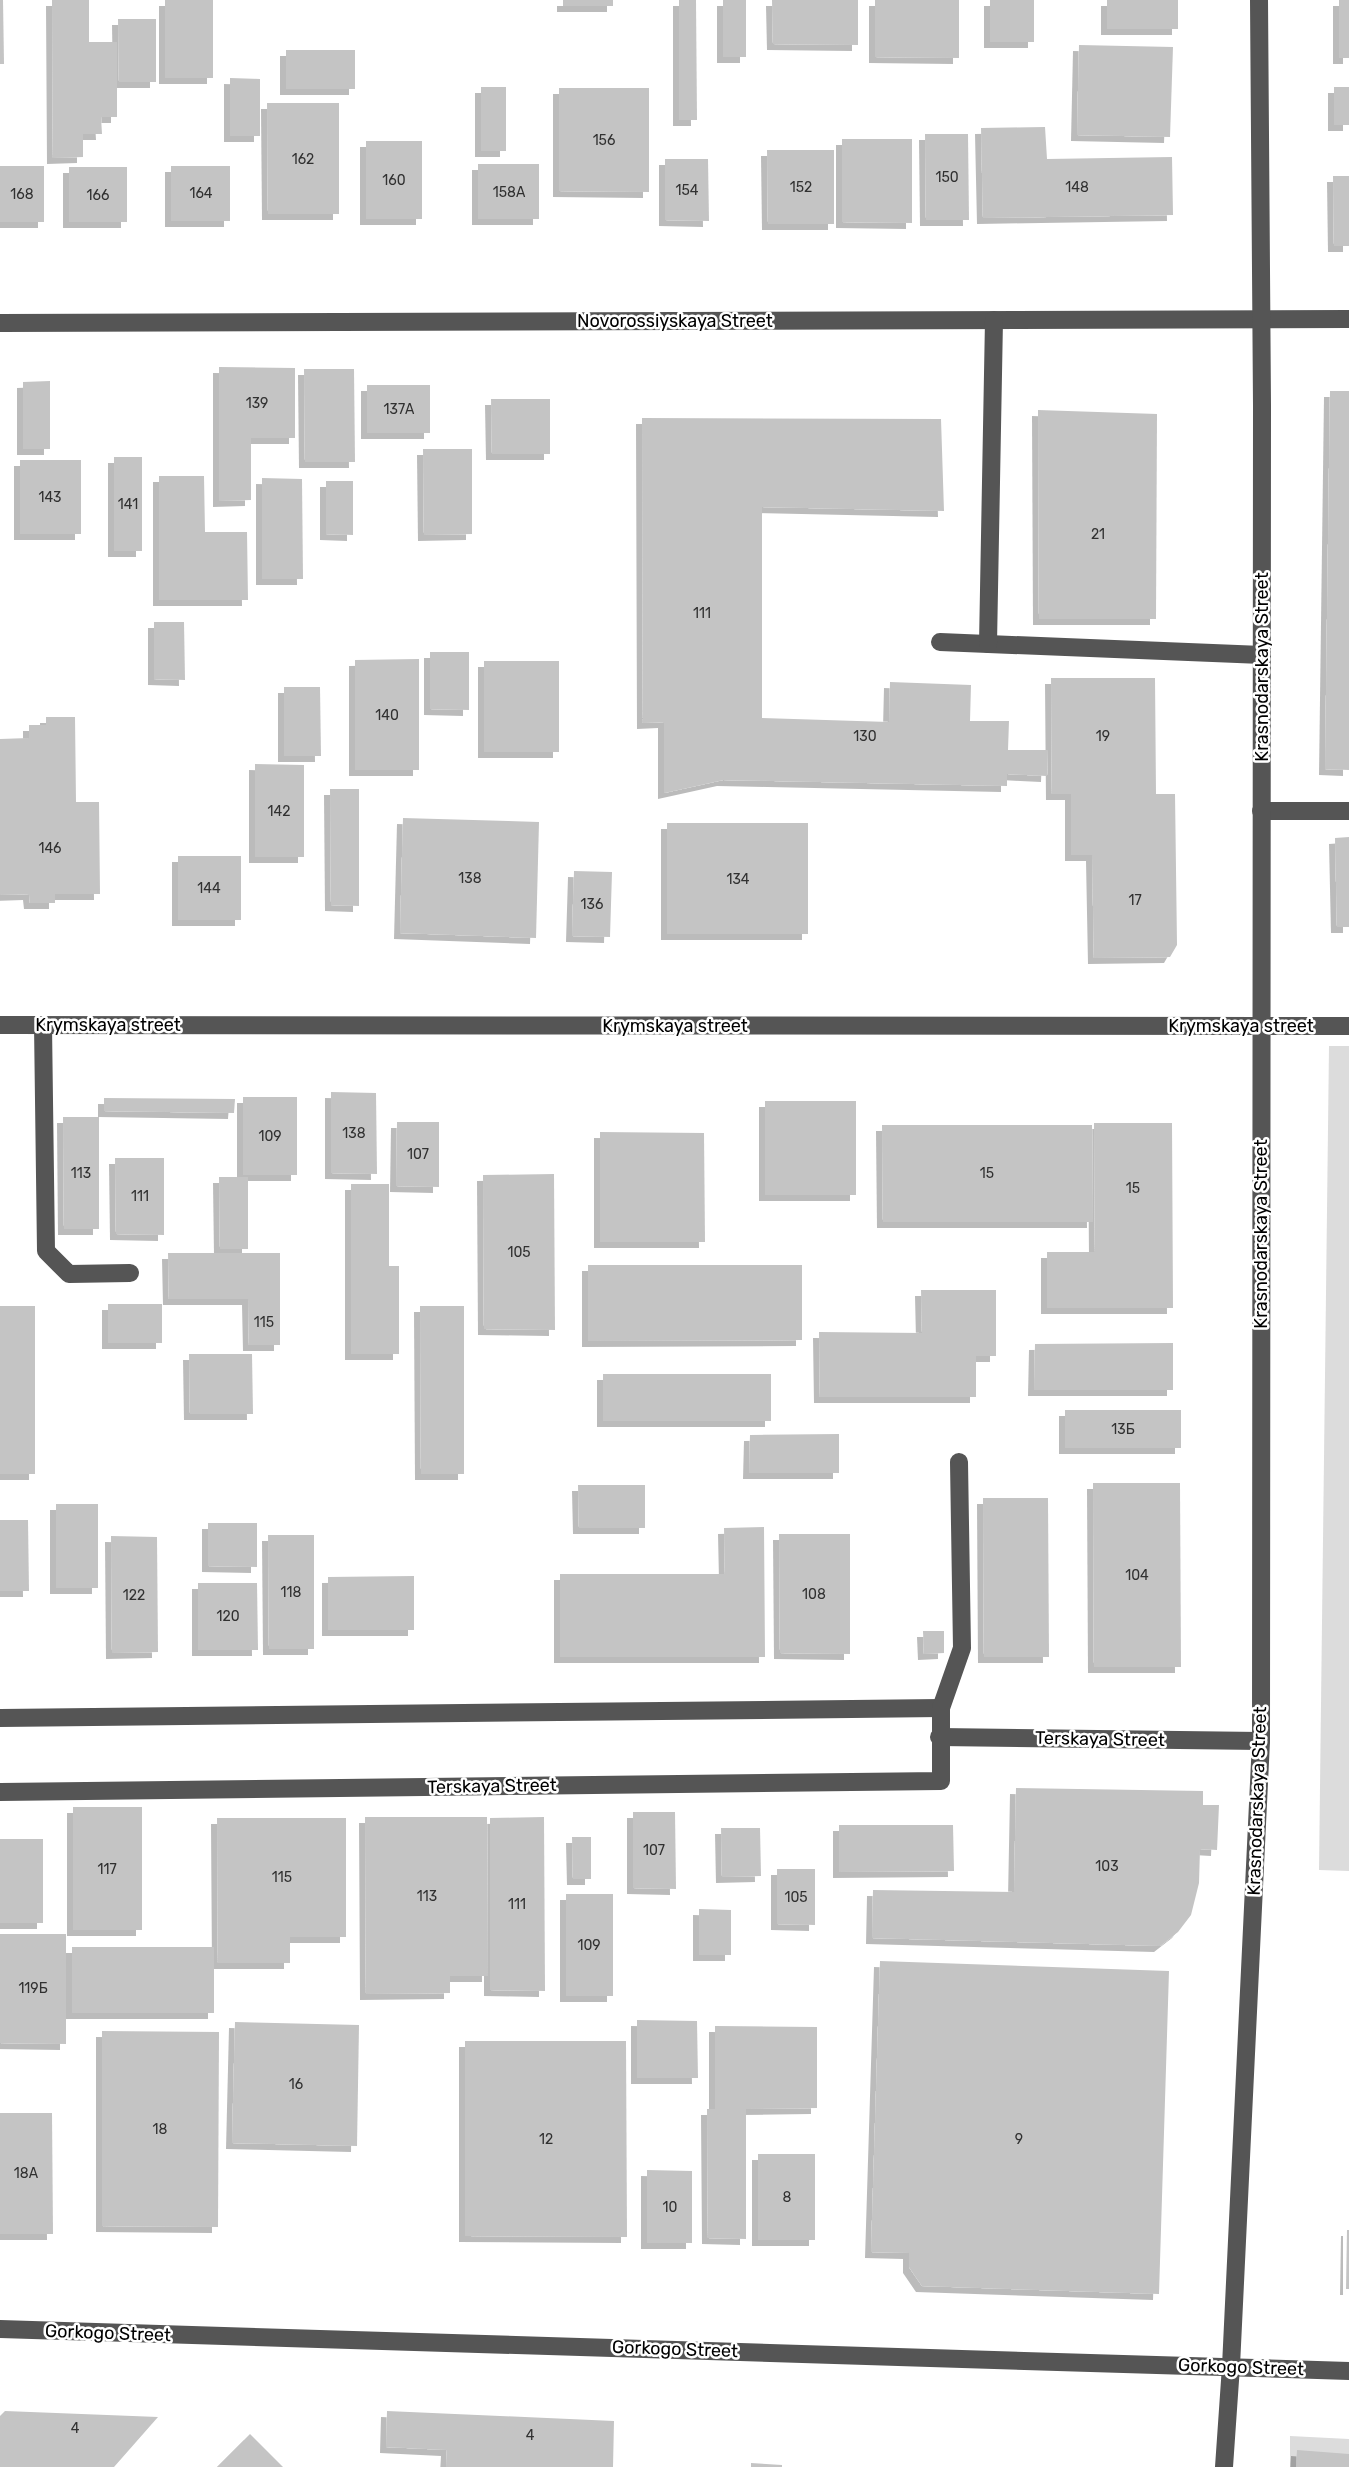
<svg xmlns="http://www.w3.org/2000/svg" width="1349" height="2467" font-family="Rubik,sans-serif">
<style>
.green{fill:#dcdcdc}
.building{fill:#c4c4c4;filter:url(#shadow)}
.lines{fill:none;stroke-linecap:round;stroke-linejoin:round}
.minor{stroke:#555;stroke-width:18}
.labels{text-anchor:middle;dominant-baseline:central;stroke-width:5;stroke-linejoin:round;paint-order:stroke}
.number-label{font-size:14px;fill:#313131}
.street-label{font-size:18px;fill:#000;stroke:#fff}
</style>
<defs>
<filter id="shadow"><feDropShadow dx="-6" dy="6" stdDeviation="0" flood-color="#0004"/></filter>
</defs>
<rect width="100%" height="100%" fill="#fff"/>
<g class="green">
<path d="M 1329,1046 L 1349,1046 L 1349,1871 L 1319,1870 Z"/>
<path d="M 1290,2436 L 1349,2439 L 1349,2467 L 1290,2467 Z"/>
</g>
<g class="building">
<path d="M 0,0 L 3,0 L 4,64 L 0,64 Z"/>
<path d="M 52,0 L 89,0 L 89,42 L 117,42 L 117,117 L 101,117 L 102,134 L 83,134 L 83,157 L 53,158 Z"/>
<rect x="165" y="0" width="48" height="78"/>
<rect x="563" y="0" width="50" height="6"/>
<path d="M 679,0 L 696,0 L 697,120 L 679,120 Z"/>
<rect x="723" y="0" width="23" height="57"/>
<path d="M 772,0 L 858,0 L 858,45 L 773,44 Z"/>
<path d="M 875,0 L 959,0 L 959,58 L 875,57 Z"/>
<rect x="990" y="0" width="44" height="42"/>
<rect x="1107" y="0" width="71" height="29"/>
<rect x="1339" y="0" width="10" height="58"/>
<path d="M 118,19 L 156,19 L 156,82 L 119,82 Z"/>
<path d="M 1079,45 L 1173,47 L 1170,137 L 1077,135 Z"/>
<rect x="286" y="50" width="69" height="39"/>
<path d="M 230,78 L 260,79 L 260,136 L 230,136 Z"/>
<rect x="481" y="87" width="25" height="64"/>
<rect x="1334" y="87" width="15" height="38"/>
<path d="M 559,88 L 649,88 L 649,192 L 559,191 Z"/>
<path d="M 267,103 L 339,103 L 339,214 L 268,214 Z"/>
<path d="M 1045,127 L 1047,159 L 1172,157 L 1173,215 L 983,218 L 981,128 Z"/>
<path d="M 925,134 L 968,134 L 969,220 L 926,220 Z"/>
<path d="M 842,139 L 912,139 L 912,223 L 842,222 Z"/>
<rect x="366" y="141" width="56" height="78"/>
<path d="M 767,150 L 834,150 L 834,224 L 768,224 Z"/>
<path d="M 665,159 L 708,159 L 709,221 L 665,220 Z"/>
<rect x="478" y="164" width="61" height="55"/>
<rect x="0" y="166" width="44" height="56"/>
<rect x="171" y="166" width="59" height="55"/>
<rect x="69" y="167" width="58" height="55"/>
<path d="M 1333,176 L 1349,176 L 1349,246 L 1334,246 Z"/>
<path d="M 219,367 L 295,368 L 295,438 L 251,438 L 251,500 L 219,501 Z"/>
<path d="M 304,369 L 354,369 L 355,462 L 305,462 Z"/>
<path d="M 50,381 L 50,449 L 23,449 L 23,382 Z"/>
<rect x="367" y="385" width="63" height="48"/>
<path d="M 1330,391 L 1349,391 L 1349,770 L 1325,769 Z"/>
<path d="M 491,399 L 550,399 L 550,454 L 492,454 Z"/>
<path d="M 1038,410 L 1157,414 L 1156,619 L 1039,619 Z"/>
<path d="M 642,418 L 941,419 L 944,511 L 762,507 L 762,718 L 889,722 L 890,682 L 971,685 L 970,721 L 1009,721 L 1008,750 L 1048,750 L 1047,776 L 1007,774 L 1007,786 L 723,780 L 664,793 L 664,722 L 643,723 Z"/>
<path d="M 423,449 L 472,449 L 472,534 L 424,535 Z"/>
<rect x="114" y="457" width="28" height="94"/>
<rect x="20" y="460" width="61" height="74"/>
<path d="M 159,476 L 204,476 L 205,532 L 247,532 L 248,600 L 159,600 Z"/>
<path d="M 262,478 L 302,479 L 303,579 L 262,579 Z"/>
<path d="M 326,481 L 353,481 L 353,535 L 326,534 Z"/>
<path d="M 154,622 L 184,622 L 185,680 L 154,679 Z"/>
<path d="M 430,652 L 469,652 L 469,710 L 430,709 Z"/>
<path d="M 419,659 L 419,770 L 355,770 L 355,660 Z"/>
<rect x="484" y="661" width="75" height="91"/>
<path d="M 1051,678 L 1155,678 L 1156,794 L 1175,794 L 1177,945 L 1170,957 L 1094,958 L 1092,855 L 1071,855 L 1071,794 L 1052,794 Z"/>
<path d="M 284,687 L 320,687 L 321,756 L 284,756 Z"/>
<path d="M 46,717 L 75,717 L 76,802 L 99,802 L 100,894 L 55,894 L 55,903 L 30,903 L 29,894 L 0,895 L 0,739 L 29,738 L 29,725 L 46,725 Z"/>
<path d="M 255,764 L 304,765 L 304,857 L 255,857 Z"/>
<path d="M 330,789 L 359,789 L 359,906 L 331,905 Z"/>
<path d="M 403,818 L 539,822 L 536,938 L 400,933 Z"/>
<rect x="667" y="823" width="141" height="111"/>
<path d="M 1349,837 L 1349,927 L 1337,927 L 1335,838 Z"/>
<rect x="178" y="856" width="63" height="64"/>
<path d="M 574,871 L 612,872 L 610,937 L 572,936 Z"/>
<path d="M 331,1092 L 376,1093 L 377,1174 L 331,1173 Z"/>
<rect x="243" y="1097" width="54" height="78"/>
<path d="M 104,1098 L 235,1099 L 234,1113 L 104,1111 Z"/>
<rect x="765" y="1101" width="91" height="94"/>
<path d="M 63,1117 L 99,1117 L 99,1229 L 64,1229 Z"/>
<path d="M 397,1122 L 439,1122 L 439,1187 L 396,1186 Z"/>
<path d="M 1094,1123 L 1172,1123 L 1173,1308 L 1047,1308 L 1047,1252 L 1095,1252 Z"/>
<path d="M 882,1125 L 1092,1125 L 1093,1222 L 883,1222 Z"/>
<path d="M 600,1132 L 704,1133 L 705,1242 L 600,1242 Z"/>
<path d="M 115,1158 L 164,1158 L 164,1235 L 116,1234 Z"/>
<path d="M 554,1174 L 555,1330 L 484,1329 L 483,1175 Z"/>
<path d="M 219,1177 L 248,1177 L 248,1249 L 220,1249 Z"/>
<path d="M 351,1184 L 389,1184 L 389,1266 L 399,1266 L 399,1354 L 351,1354 Z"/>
<path d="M 168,1253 L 280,1253 L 280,1345 L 249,1345 L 248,1299 L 169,1299 Z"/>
<path d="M 588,1265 L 802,1265 L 802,1340 L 588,1341 Z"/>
<path d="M 921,1290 L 996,1290 L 996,1356 L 976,1356 L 976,1397 L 820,1397 L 819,1332 L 922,1333 Z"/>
<rect x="108" y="1304" width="54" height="39"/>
<rect x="0" y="1306" width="35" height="168"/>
<path d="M 420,1306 L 464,1306 L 464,1474 L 421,1474 Z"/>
<path d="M 1173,1343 L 1173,1390 L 1034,1390 L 1035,1344 Z"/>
<path d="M 189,1354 L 252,1354 L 253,1414 L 190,1414 Z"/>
<rect x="603" y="1374" width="168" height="47"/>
<rect x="1065" y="1410" width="116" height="38"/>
<path d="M 839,1434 L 839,1473 L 749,1473 L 750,1435 Z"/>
<path d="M 1093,1483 L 1180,1483 L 1181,1667 L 1094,1667 Z"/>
<path d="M 578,1485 L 645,1485 L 645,1528 L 579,1528 Z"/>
<path d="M 983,1498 L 1048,1498 L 1049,1657 L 984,1657 Z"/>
<rect x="56" y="1504" width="42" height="84"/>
<path d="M 0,1520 L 28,1520 L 29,1591 L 0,1591 Z"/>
<path d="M 208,1523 L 257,1523 L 257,1567 L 208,1566 Z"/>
<path d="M 764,1527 L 765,1657 L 560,1657 L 560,1574 L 725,1574 L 724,1528 Z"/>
<path d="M 779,1534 L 850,1534 L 850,1654 L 780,1653 Z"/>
<path d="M 268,1535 L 314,1535 L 314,1649 L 269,1649 Z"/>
<path d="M 111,1536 L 157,1537 L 158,1652 L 112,1653 Z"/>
<path d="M 414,1576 L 414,1630 L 328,1630 L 328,1577 Z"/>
<path d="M 198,1583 L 257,1583 L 258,1650 L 198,1650 Z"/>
<path d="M 923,1631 L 944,1631 L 944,1653 L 924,1654 Z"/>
<path d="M 1016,1788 L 1203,1791 L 1203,1805 L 1219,1805 L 1217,1850 L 1200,1849 L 1199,1883 L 1191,1915 L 1178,1932 L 1160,1946 L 872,1938 L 873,1890 L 1014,1892 Z"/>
<rect x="73" y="1807" width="69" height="123"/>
<path d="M 633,1812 L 675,1812 L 676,1889 L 633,1888 Z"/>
<path d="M 365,1817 L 487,1817 L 488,1976 L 450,1976 L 450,1993 L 366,1994 Z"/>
<path d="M 544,1817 L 545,1991 L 490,1990 L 490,1818 Z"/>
<path d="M 217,1818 L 346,1818 L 346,1937 L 290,1937 L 290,1963 L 218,1963 Z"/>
<path d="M 839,1825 L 953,1825 L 954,1871 L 839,1872 Z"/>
<path d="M 721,1828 L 760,1828 L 761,1876 L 722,1877 Z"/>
<path d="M 572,1837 L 591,1837 L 591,1879 L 573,1879 Z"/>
<rect x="0" y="1839" width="43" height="84"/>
<path d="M 777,1869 L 815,1869 L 815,1925 L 777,1924 Z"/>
<rect x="566" y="1894" width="47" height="102"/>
<path d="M 699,1909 L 731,1910 L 731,1955 L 699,1955 Z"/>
<path d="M 0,1934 L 66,1934 L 66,2044 L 0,2043 Z"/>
<rect x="72" y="1947" width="142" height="66"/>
<path d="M 880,1961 L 1169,1971 L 1159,2294 L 922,2286 L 909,2267 L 909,2253 L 871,2252 Z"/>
<path d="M 637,2020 L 697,2021 L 698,2078 L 637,2078 Z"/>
<path d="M 235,2022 L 359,2025 L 357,2146 L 232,2143 Z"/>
<path d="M 715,2026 L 817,2027 L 817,2108 L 746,2109 L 746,2239 L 708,2238 L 707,2109 L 715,2109 Z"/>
<path d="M 102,2031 L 219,2032 L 218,2227 L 102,2226 Z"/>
<path d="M 465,2041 L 626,2041 L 627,2237 L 465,2236 Z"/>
<path d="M 0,2113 L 52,2113 L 53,2234 L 0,2234 Z"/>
<rect x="758" y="2154" width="57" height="86"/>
<path d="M 647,2170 L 692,2171 L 692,2243 L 647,2243 Z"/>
<path d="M 1347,2230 L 1349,2230 L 1349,2289 L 1346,2289 Z"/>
<path d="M 5,2411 L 158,2417 L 114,2467 L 0,2467 L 0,2416 Z"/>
<path d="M 387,2411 L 614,2421 L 613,2467 L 446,2467 L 447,2450 L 386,2447 Z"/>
<path d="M 250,2434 L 283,2467 L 217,2467 Z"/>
<path d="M 1297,2450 L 1349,2454 L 1349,2467 L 1296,2467 Z"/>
<path d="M 751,2463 L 782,2465 L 782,2467 L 751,2467 Z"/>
</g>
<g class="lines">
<g class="minor">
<path d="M 0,323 L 1349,319"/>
<path d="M 940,642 L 1262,655"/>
<path d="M 988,644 L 994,320"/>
<path d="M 1261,811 L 1349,811"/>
<path d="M 0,1025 L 1349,1026"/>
<path d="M 43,1025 L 46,1251 L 69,1274 L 130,1273"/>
<path d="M 0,1718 L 941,1708"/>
<path d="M 939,1737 L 1261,1741"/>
<path d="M 0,1792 L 941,1781 L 941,1708 L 962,1648 L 959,1462"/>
<path d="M 0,2329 L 1349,2371"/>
<path d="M 1224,2467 L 1231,2366 L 1261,1741 L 1262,406 L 1259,0"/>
</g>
</g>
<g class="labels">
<g class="number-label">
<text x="604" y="140">156</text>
<text x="303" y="159">162</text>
<text x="947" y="177">150</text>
<text x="394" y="180">160</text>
<text x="801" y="187">152</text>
<text x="1077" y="187">148</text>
<text x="687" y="190">154</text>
<text x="509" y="192">158А</text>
<text x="201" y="193">164</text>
<text x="22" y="194">168</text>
<text x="98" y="195">166</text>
<text x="257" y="403">139</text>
<text x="399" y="409">137А</text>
<text x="50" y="497">143</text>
<text x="128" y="504">141</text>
<text x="1098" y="534">21</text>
<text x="702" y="613">111</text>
<text x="387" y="715">140</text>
<text x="865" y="736">130</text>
<text x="1103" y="736">19</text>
<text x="279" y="811">142</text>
<text x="50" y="848">146</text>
<text x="470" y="878">138</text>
<text x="738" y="879">134</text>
<text x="209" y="888">144</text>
<text x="1135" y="900">17</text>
<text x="592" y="904">136</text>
<text x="354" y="1133">138</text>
<text x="270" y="1136">109</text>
<text x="418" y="1154">107</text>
<text x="81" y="1173">113</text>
<text x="987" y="1173">15</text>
<text x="1133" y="1188">15</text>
<text x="140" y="1196">111</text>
<text x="519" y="1252">105</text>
<text x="264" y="1322">115</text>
<text x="1123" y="1429">13Б</text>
<text x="1137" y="1575">104</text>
<text x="291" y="1592">118</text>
<text x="814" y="1594">108</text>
<text x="134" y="1595">122</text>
<text x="228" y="1616">120</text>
<text x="654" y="1850">107</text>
<text x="1107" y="1866">103</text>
<text x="107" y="1869">117</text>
<text x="282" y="1877">115</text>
<text x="427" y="1896">113</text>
<text x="796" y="1897">105</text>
<text x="517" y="1904">111</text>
<text x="589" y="1945">109</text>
<text x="33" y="1988">119Б</text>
<text x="296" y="2084">16</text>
<text x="160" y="2129">18</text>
<text x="546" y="2139">12</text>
<text x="1019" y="2139">9</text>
<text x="26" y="2173">18А</text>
<text x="787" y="2197">8</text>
<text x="670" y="2207">10</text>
<text x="75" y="2428">4</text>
<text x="530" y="2435">4</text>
</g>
<g class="street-label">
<text x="675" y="321">Novorossiyskaya Street</text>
<text transform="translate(1262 667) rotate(-90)">Krasnodarskaya Street</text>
<text x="108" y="1025">Krymskaya street</text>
<text x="675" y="1026">Krymskaya street</text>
<text x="1241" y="1026">Krymskaya street</text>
<text transform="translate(1261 1234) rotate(-90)">Krasnodarskaya Street</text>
<text transform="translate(1100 1739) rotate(1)">Terskaya Street</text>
<text transform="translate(492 1786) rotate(-1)">Terskaya Street</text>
<text transform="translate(1257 1801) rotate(-88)">Krasnodarskaya Street</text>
<text transform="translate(108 2333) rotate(2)">Gorkogo Street</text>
<text transform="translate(675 2349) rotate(2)">Gorkogo Street</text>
<text transform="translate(1241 2367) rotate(2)">Gorkogo Street</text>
</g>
</g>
</svg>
